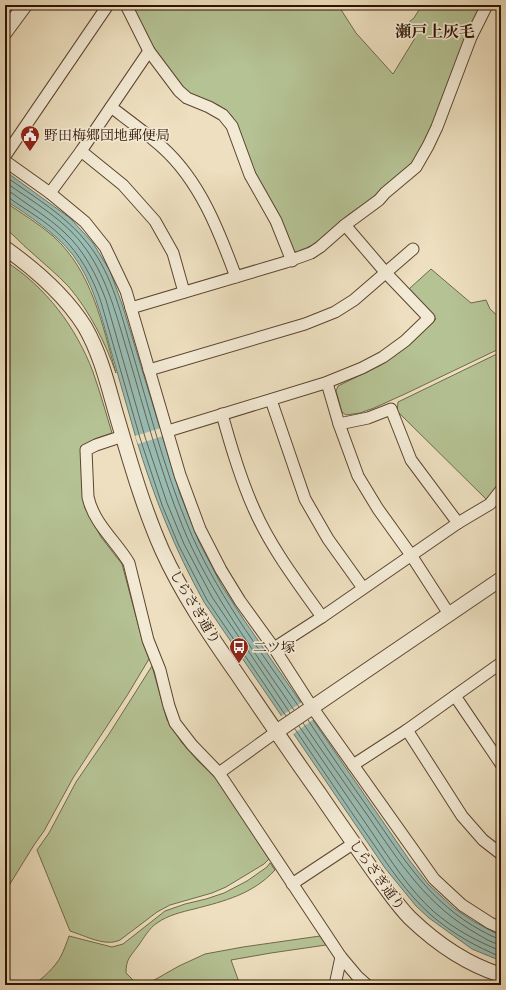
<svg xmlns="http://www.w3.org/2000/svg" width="506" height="990" font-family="'IM FELL French Canon','Noto Serif JP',serif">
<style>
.green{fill:#b5c294;stroke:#706a4a}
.water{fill:#99bcb3;stroke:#6d786b}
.pier{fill:#eddfbf}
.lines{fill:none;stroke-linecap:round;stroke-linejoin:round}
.shore{stroke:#62675a;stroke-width:1}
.minor-casing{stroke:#5c4530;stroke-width:13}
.tertiary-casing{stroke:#5c4530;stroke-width:16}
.minor{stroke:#f3ead5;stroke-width:11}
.tertiary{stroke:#f3ead5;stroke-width:14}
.labels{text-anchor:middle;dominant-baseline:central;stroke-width:3.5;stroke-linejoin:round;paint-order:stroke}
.poi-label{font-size:14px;fill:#2c1200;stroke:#f3ead5;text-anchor:start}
.street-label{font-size:14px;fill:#2c1200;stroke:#f3ead5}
.quarter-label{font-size:16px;font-weight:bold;fill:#2c1200;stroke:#f3ead5}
</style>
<rect width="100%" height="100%" fill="#eddfbf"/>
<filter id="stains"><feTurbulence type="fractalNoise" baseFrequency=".005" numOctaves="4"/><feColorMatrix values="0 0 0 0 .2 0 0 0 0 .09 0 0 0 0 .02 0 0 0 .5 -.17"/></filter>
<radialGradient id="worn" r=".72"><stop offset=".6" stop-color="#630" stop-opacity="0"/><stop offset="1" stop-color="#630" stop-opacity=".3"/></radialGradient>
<g class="green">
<path d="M 132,5 L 338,5 L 356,33 L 393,74 L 415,38 L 401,29 L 414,18 L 422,5 L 484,5 L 422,154 L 388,188 L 376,195 L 348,215 L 313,245 L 296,252 L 294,251 L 277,211 L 253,169 L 236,124 L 232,116 L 226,110 L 218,105 L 193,95 L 182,89 L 156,53 Z"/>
<path d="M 5,202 C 21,213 38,223 53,236 C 92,271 102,324 116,373 C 105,342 90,312 69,287 C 57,274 43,263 30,251 C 21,244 15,235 5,229 Z"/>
<path d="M 5,261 C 46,287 76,327 93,372 C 100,392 106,413 112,433 L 97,438 L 81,446 L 83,497 L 85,508 L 101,537 L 122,564 L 143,643 L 149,659 L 128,694 L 73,778 L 44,831 L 34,845 L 5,892 Z"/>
<path d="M 431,269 L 471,303 L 486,300 L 490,309 L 501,319 L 501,348 L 407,393 L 374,408 L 360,413 L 346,415 L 342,412 L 336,391 L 338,386 L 381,365 L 436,319 L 409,289 Z"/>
<path d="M 501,352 L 501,483 L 487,500 L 397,411 L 398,402 Z"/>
<path d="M 152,666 L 167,720 L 182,743 L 198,761 L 218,780 L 269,859 L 264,864 L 226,887 L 212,893 L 170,905 L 157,912 L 120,940 C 105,947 86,936 70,931 L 37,850 L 49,833 L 76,782 L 109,734 Z"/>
<path d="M 270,863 L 275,870 C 253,894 225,901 194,909 C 182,912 168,915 157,923 C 149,928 144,938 138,946 C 130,957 126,959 126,973 L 134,981 L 149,983 L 179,966 L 205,954 L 243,947 L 320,936 L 326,945 L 271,953 L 231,960 L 240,985 L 188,985 L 184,982 L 181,985 L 32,985 C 42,980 56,966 61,956 C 64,950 67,942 69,936 L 112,947 L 123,944 L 165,911 L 185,904 L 206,899 L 224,893 L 247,881 L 267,867 Z"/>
</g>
<path class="water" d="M 5,171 L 70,218 L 93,243 L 110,271 L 122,304 L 180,494 L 199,542 L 222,586 L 244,620 L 410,861 L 428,884 L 455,909 L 473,921 L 501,936 L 501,961 L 472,949 L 429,918 L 416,906 L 385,868 L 204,602 C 175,550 153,495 136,438 C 127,408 119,377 110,347 C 101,315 93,282 73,255 C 55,232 29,216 5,200 Z"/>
<g class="pier">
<path d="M 161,428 L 163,436 L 138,444 L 135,436 Z"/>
<path d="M 302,702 L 314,719 L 292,735 L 280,717 Z"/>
</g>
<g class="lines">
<g class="shore">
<path d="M 5,176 C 34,197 67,216 89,245 C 113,276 121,315 132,351 C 149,409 164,468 187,524 C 214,590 258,648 299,707"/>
<path d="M 5,182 C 33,202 66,220 86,249 C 108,280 117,318 128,354 C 145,412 160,470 182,525 C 209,592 254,651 294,710"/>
<path d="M 5,192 L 12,193 C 29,206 48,217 64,232 C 84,250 97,276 106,300 L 145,437 L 167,503 L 184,544 L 212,597 L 290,713"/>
<path d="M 5,197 L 9,198 C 26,210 46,221 61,236 C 80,254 93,278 101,302 L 140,438 L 162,505 L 179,546 L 207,600 L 286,716"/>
<path d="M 308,720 C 328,751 350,782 371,812 C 404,859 430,903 482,931 C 488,934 494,938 501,939"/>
<path d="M 303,723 C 324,754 346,785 368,816 C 400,863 427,906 479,935 C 486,939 493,944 501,944"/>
<path d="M 299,726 C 324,762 348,798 373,834 C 391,861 409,889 433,911 C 454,929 476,941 501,951"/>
<path d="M 295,729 C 320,766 345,803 370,839 C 388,865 407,894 431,915 C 453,934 475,946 501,957"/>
</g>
<defs>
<g id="minor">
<path d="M 126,5 L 149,51 L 179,91 L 187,98 L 209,107 L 223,115 L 232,126 L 250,175 L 276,221 L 292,261"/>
<path d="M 111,107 C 128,120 146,133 162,147 C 200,181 219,231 236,277"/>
<path d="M 81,151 L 123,185 L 155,221 L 173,253 L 184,292"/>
<path d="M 5,156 L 108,5"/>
<path d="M 5,161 L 50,193 L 85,222 L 105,247 L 126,291 L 180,475 L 200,529 L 221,570 L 240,601 L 274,648 L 312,707 L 434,879 L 462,905 L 490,923 L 501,928"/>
<path d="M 50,193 L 81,151 L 149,51"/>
<path d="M 131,308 L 286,262 L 311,253 L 320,247 L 345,225 L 379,200 L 385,193 L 416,167 L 428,146 L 437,127 L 471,37 L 487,5"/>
<path d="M 149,370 L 305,324 L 335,312 L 354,300 L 413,249"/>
<path d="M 327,383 L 339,424 L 358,476 L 378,509 L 411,555 L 449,614"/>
<path d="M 271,400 L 305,499 L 328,539 L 363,588"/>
<path d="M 222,414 C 231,447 240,478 254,509 C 271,548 298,583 322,617"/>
<path d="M 339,424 L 368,418 L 391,409 L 411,460 L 458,523"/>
<path d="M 168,431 L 325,383 L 362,368 L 383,357 L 405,341 L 429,318 L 386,273 L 345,225"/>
<path d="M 123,436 L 96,445 L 86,450 L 88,497 C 94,524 116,541 129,563 L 148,640 L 160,670 L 169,706 L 175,723 L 192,745 L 219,773"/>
<path d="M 274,648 L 322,617 L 458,523 L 490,504 L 501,490"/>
<path d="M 455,696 L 501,764"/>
<path d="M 407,730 L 462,816 L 483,840 L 501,854"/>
<path d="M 276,732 L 219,773 L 341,957 L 357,976 L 367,985"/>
<path d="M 353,765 L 407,730 L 501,663"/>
<path d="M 292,884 L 354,843"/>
<path d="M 335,985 L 341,957"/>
</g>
<g id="tertiary">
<path d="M 5,32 L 25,5"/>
<path d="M 5,248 C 36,270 65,295 85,327 C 101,355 108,386 117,417 C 130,461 143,507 162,550 C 182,594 209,634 237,674 C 264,714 291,754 319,793 C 338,821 357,848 376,875 C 387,889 397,905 410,918 C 436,943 466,964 501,975"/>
<path d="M 276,732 L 501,579"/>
</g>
</defs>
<use href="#minor" class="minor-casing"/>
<use href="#tertiary" class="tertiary-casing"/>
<use href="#minor" class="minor"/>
<use href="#tertiary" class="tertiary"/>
</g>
<defs>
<symbol id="civic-pin" viewBox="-11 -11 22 30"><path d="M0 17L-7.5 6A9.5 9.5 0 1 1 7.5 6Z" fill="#8f2418" stroke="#f3ead5"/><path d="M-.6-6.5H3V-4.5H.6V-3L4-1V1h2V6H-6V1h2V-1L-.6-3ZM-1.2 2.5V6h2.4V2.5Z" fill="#fff"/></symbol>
<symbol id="bus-pin" viewBox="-11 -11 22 30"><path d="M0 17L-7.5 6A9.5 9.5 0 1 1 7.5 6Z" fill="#8f2418" stroke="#f3ead5"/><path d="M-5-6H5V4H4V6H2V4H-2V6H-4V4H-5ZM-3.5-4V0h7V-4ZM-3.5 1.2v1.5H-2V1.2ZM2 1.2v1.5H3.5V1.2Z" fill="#fff"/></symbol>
</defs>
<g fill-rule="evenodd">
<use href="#civic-pin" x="19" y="124" width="22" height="30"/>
<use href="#bus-pin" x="228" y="636" width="22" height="30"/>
</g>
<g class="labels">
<g class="poi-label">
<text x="44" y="135">野田梅郷団地郵便局</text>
<text x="253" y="647">二ツ塚</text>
</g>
<g class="street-label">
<text transform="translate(195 607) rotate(59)">しらさぎ通り</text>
<text transform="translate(377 875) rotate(54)">しらさぎ通り</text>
</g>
<g class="quarter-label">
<text x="435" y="31">瀬戸上灰毛</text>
</g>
</g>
<rect width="506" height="990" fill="none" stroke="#eddfbf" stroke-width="20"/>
<rect x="6" y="6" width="494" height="978" fill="none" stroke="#2c1200" stroke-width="2"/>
<rect x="10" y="10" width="486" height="970" fill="none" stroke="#2c1200"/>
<rect width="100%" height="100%" filter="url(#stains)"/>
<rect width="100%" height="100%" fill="url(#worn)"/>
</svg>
